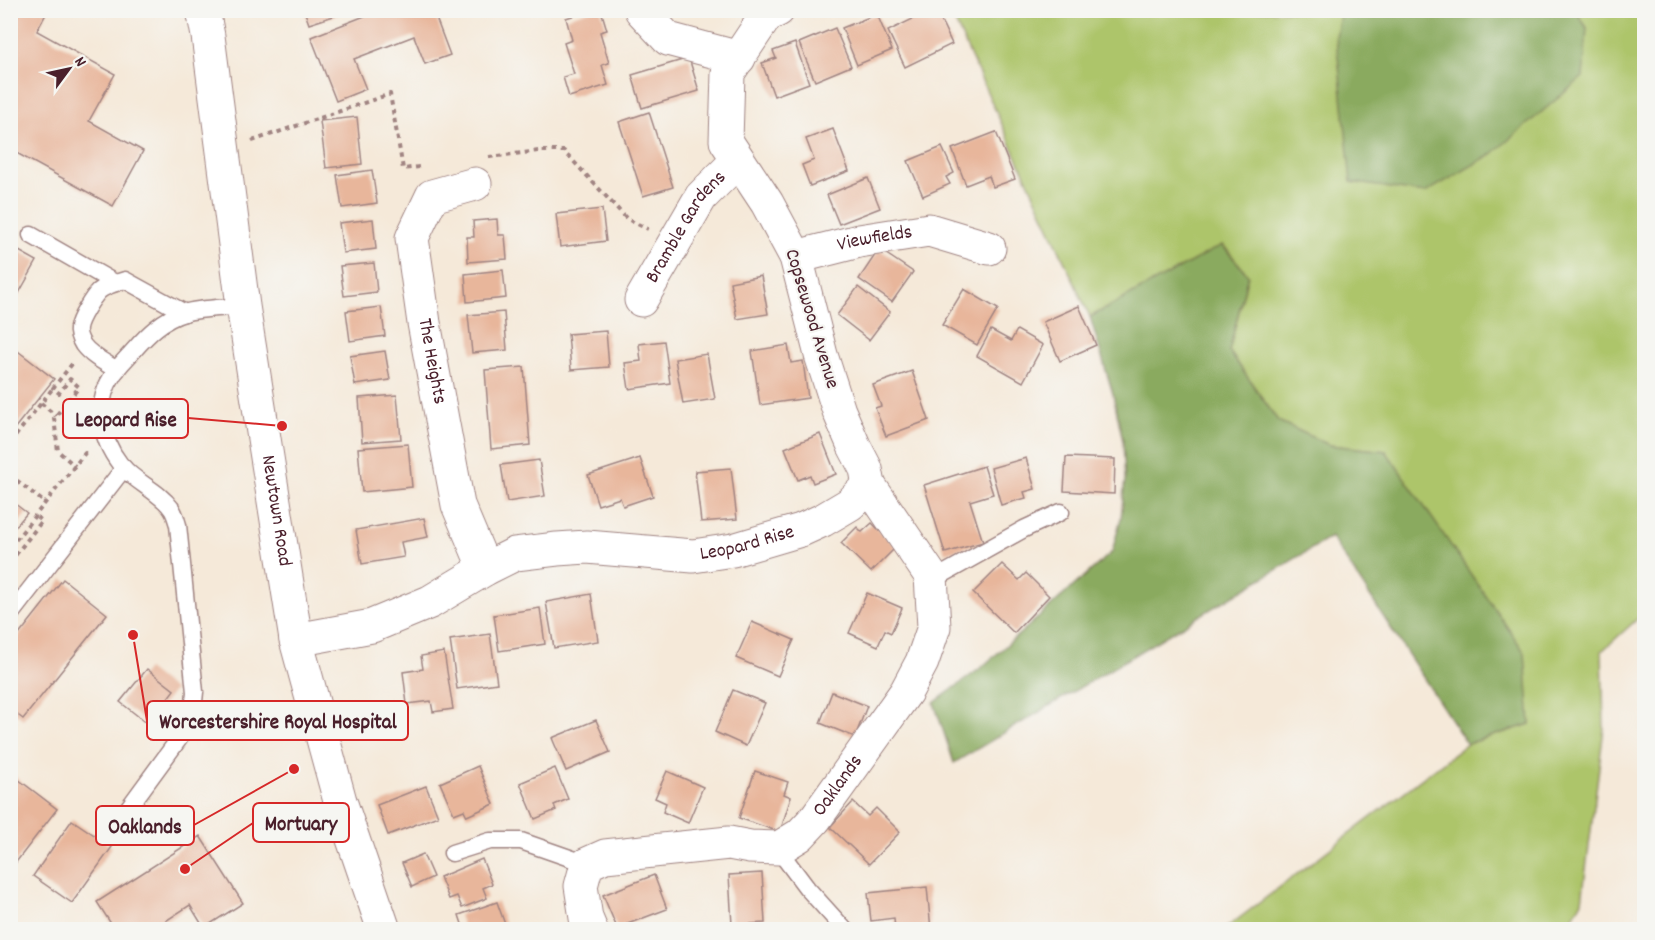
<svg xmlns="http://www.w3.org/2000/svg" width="1655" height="940" font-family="Dekko,sans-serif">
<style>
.green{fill:#adc56a;stroke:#7c724a;stroke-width:1.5}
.forest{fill:#8aaa5e;stroke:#6a6444;stroke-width:1.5}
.building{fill:#e8b69b}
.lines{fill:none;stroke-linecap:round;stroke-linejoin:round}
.lane-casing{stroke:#a08482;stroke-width:19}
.street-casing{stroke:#a08482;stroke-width:35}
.secondary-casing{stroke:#a08482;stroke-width:35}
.path{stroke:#a08482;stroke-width:4;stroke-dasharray:4.5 4.5;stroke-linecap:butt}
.lane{stroke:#fff;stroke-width:16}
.street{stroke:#fff;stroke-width:33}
.secondary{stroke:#fff;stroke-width:33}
.labels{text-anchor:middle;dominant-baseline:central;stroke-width:4.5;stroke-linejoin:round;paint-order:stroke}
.street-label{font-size:20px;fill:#4a1f2b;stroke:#f6f6f2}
.leader{fill:none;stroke:#d62828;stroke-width:2}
.callout-dot{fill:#d62828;stroke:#f6f6f2;stroke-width:2}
.callout{fill:#f6f6f2;stroke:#d62828;stroke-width:2}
.callout-label{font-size:21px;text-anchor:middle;font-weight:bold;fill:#4a1f2b}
</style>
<rect width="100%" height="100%" fill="#f6f6f2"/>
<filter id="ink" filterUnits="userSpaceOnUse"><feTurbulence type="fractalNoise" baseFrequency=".0167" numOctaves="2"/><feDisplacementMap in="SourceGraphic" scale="12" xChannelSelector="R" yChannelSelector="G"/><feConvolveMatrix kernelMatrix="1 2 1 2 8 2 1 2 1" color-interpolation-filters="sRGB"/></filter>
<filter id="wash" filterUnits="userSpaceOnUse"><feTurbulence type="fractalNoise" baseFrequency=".008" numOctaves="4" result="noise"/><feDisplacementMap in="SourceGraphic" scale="24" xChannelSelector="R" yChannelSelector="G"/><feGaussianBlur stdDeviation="1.35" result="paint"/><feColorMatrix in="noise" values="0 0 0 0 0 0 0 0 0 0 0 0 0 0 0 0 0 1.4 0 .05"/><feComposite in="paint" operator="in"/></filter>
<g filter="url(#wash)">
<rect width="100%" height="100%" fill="#f5e9d9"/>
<path class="green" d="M 950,11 L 1341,11 L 1336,37 L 1587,28 L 1576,11 L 1644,11 L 1644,613 L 1602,651 L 1604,728 L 1582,901 L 1566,929 L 1225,929 L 1467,744 L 1530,724 L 1386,451 L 1329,445 L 1278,421 L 1229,351 L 1248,275 L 1223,245 L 1090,317 Z"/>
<g class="forest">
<path d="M 1341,10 L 1576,11 L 1587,28 L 1583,77 L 1492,154 L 1425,193 L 1351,182 L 1336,37 Z"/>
<path d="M 1222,245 L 1248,275 L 1229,351 L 1278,421 L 1329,445 L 1386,451 L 1525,653 L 1530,724 L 1467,744 L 1331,537 L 954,763 L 934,703 L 982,667 L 1112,552 L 1121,518 L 1125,479 L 1123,441 L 1113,394 L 1090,317 Z"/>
</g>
<g id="blocks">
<g class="building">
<path d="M 10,10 L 48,10 L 37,31 L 115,74 L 89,121 L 143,151 L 113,206 L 13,151 L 10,156 Z"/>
<path d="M 304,10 L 349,10 L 349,11 L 309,24 Z"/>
<path d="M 380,10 L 433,10 L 450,55 L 425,64 L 414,36 L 354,59 L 366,89 L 336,101 L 311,37 Z"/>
<path d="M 591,10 L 601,10 L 607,30 L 600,32 L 609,63 L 602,65 L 608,85 L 569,97 L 563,77 L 574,74 L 564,43 L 572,40 L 566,18 Z"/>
<path d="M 913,10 L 936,10 L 952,44 L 905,67 L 888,31 L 917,17 Z"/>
<path d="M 877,14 L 892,50 L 857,65 L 842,28 Z"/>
<path d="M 835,28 L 851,66 L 815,81 L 799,43 Z"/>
<path d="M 795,43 L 809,83 L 774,96 L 762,63 L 776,58 L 773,51 Z"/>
<path d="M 689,58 L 699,91 L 642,108 L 632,75 Z"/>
<path d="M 649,112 L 673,187 L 643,196 L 619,122 Z"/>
<path d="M 357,117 L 362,164 L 326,168 L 320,121 Z"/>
<path d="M 833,129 L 849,171 L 810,186 L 802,165 L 814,160 L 806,139 Z"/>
<path d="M 996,132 L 1015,179 L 993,187 L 989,176 L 966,185 L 952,149 Z"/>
<path d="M 942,147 L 954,173 L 946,177 L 950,184 L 923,196 L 908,161 Z"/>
<path d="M 372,170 L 377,203 L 342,208 L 337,175 Z"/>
<path d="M 868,178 L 880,208 L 839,224 L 827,195 Z"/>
<path d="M 602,209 L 606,241 L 560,247 L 556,214 Z"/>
<path d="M 373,219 L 376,249 L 343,253 L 339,223 Z"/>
<path d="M 497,219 L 498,235 L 505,235 L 507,259 L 468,262 L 467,237 L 474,237 L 473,221 Z"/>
<path d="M 10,246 L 37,261 L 10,309 Z"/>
<path d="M 879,249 L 913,272 L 892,302 L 859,279 Z"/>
<path d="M 374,263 L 377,292 L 344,296 L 340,266 Z"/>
<path d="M 503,270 L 506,298 L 467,302 L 465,274 Z"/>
<path d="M 761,276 L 768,314 L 737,319 L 730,282 Z"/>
<path d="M 858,287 L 890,312 L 869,340 L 837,315 Z"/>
<path d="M 964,289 L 998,309 L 977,345 L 942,325 Z"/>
<path d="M 1079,306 L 1096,345 L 1060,361 L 1043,322 Z"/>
<path d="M 381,307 L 385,336 L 350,341 L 346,311 Z"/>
<path d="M 504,312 L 507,350 L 472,353 L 468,315 Z"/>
<path d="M 991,330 L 1011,341 L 1017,330 L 1043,345 L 1023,382 L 977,356 Z"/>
<path d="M 606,331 L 609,367 L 571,370 L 568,334 Z"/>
<path d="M 664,341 L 670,383 L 629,389 L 625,363 L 641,361 L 639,344 Z"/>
<path d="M 10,345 L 54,379 L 10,434 Z"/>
<path d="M 788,345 L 791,363 L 803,361 L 808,398 L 760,405 L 752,351 Z"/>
<path d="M 385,351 L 390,380 L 355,385 L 350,356 Z"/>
<path d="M 707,354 L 715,399 L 683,404 L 675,359 Z"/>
<path d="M 524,367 L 530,445 L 491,449 L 485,370 Z"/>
<path d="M 912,371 L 929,420 L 886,436 L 875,408 L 881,406 L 873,385 Z"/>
<path d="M 397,395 L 401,439 L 362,442 L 359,398 Z"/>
<path d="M 820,434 L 836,474 L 813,483 L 810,475 L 798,480 L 785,448 Z"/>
<path d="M 408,444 L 412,487 L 362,492 L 358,448 Z"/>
<path d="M 1066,457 L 1115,459 L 1114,494 L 1064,491 Z"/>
<path d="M 640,458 L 653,496 L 623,506 L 620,498 L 598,505 L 588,475 Z"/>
<path d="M 1026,458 L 1035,489 L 1024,492 L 1026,498 L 1001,505 L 991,468 Z"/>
<path d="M 539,460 L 545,496 L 507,502 L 501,465 Z"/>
<path d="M 984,466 L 993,494 L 970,501 L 983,542 L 945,553 L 924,485 Z"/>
<path d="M 731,468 L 737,519 L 701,522 L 695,471 Z"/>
<path d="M 10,500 L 27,513 L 10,533 Z"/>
<path d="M 424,518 L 428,537 L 401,542 L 404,557 L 362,564 L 356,530 Z"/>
<path d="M 872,523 L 896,547 L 871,572 L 841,543 L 857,527 L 862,532 Z"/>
<path d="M 1002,564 L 1019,580 L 1026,573 L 1049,596 L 1014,633 L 973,593 Z"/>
<path d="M 63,579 L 107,614 L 23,719 L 10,709 L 10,646 Z"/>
<path d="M 867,593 L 902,608 L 891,633 L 885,630 L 878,646 L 849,633 Z"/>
<path d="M 591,594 L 598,641 L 554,648 L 546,602 Z"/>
<path d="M 540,608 L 545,644 L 499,651 L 494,615 Z"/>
<path d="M 752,622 L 794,640 L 778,676 L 736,658 Z"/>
<path d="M 490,634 L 497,683 L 457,689 L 450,640 Z"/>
<path d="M 444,652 L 453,709 L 433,712 L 431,701 L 407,704 L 403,672 L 423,669 L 421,656 Z"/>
<path d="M 147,669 L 174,690 L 148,724 L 120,702 Z"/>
<path d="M 733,690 L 765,703 L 746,746 L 715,732 Z"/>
<path d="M 832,692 L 867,706 L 855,737 L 820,723 Z"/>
<path d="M 596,720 L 610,752 L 566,771 L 552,738 Z"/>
<path d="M 478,766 L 494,804 L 467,816 L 464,810 L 454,814 L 440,783 Z"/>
<path d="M 555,768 L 568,799 L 554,805 L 556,810 L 535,819 L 520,783 Z"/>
<path d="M 667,771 L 703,787 L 688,823 L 663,812 L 666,803 L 655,798 Z"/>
<path d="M 755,771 L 788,782 L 784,794 L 791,797 L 780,832 L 739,818 Z"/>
<path d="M 10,773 L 57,809 L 10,870 Z"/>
<path d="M 426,786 L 438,816 L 388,835 L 377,805 Z"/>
<path d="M 853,802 L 868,816 L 876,808 L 900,832 L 869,864 L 830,827 Z"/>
<path d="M 72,820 L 112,847 L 72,903 L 33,876 Z"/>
<path d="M 200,836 L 243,903 L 204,928 L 190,905 L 152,930 L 115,930 L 97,902 Z"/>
<path d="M 423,854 L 433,877 L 412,887 L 402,863 Z"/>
<path d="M 482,859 L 492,884 L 483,888 L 487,898 L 462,908 L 457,896 L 449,899 L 440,877 Z"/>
<path d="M 762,873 L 765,923 L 732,925 L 729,875 Z"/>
<path d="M 654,875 L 667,909 L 617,928 L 603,895 Z"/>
<path d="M 927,887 L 931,930 L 895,930 L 894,918 L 871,921 L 868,893 Z"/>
<path d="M 497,902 L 507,930 L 464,930 L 459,915 Z"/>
</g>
</g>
</g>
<g filter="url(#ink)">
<use href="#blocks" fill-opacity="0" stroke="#a08482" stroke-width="1.5"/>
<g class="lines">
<defs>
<g id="lane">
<path d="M 31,235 L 115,283"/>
<path d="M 117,370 C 106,363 91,356 83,345 C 80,340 77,334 78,328 C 79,319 93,297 99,291 C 106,285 116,283 125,280 L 185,313"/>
<path d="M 931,581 L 1024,529 L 1061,512"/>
<path d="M 10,615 L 124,468"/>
<path d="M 110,833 L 192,721 L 195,692 L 178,525 C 176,519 175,513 171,508 C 158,490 134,482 120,464 C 100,438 94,403 113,375 C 118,366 127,358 134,350 C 148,334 163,319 184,313 C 199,308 226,308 243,306"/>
<path d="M 777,848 L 807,888 L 845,930"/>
<path d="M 452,853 L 490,841 L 521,841 L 587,864"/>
</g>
<g id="street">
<path d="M 641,10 L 668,39 L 739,58"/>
<path id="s1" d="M 475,184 L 432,196 L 412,238 L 424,323 L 458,505 L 485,569"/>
<path id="s2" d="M 796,257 L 859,241 L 929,230 L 989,248"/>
<path id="s3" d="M 641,300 L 701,197 L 738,160"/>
<path id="s4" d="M 296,640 L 372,626 L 430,602 L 485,569 L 515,554 L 557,549 L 587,547 L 693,556 L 733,550 L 801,530 L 823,520 L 850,504 L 869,485 L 866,469 L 854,446 L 839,411 L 821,355 L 796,257 L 767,203 L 726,141 L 728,73 L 766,16 L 778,10"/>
<path id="s5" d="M 591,930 L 586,918 L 581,886 L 587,864 L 605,856 L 729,843 L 750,847 L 779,848 L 800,835 L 815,819 L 906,692 L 922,662 L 934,627 L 931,576 L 869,485"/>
</g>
<g id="secondary">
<path id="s6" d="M 203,10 L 208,36 L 243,306 L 296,640 L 340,801 L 384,930"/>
</g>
</defs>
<use href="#lane" class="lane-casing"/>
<use href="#street" class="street-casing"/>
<use href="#secondary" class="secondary-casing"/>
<g class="path">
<path d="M 252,141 L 390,94 L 403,169 L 419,167"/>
<path d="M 489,157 L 539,151 L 564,151 L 627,219 L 648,229"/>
<path d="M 72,364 L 53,388 L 59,393 L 70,379 L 79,387 L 54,418 L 58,451 L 75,466"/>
<path d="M 41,403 L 56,416"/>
<path d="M 10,443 L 53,388"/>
<path d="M 10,475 L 45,503"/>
<path d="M 10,547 L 85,453 L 88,453"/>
<path d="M 10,562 L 42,521 L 35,515"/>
</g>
<use href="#lane" class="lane"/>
<use href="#street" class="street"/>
<use href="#secondary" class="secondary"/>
</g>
</g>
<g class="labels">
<g class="street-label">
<text stroke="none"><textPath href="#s3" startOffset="86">Bramble Gardens</textPath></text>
<text stroke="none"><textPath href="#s2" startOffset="81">Viewfields</textPath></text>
<text transform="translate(811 319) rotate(73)">Copsewood Avenue</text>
<text stroke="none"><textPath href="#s1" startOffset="216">The Heights</textPath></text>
<text stroke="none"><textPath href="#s6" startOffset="506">Newtown Road</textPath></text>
<text stroke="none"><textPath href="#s4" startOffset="472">Leopard Rise</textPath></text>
<text stroke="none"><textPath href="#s5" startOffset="350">Oaklands</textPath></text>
</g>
</g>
<path class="leader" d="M282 426L188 418M133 635L147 721M185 869L253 823M294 769L194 825"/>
<g class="callout-dot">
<circle cx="282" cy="426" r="6"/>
<circle cx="133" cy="635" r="6"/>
<circle cx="185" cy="869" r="6"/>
<circle cx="294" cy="769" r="6"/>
</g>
<g class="callout">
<rect x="63" y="399" width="125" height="39" rx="6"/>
<rect x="147" y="701" width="261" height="39" rx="6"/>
<rect x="253" y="803" width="96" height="39" rx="6"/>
<rect x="96" y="806" width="98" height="39" rx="6"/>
</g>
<g class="callout-label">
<text x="126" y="426">Leopard Rise</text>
<text x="278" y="728">Worcestershire Royal Hospital</text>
<text x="301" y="830">Mortuary</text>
<text x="145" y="833">Oaklands</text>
</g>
<rect width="1655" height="940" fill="none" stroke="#f6f6f2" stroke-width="36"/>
<g transform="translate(69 69) rotate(57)" stroke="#f6f6f2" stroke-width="4.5" paint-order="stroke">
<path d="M0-4.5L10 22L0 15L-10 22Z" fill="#4a1f2b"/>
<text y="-9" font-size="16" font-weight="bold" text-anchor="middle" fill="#4a1f2b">N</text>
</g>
</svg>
